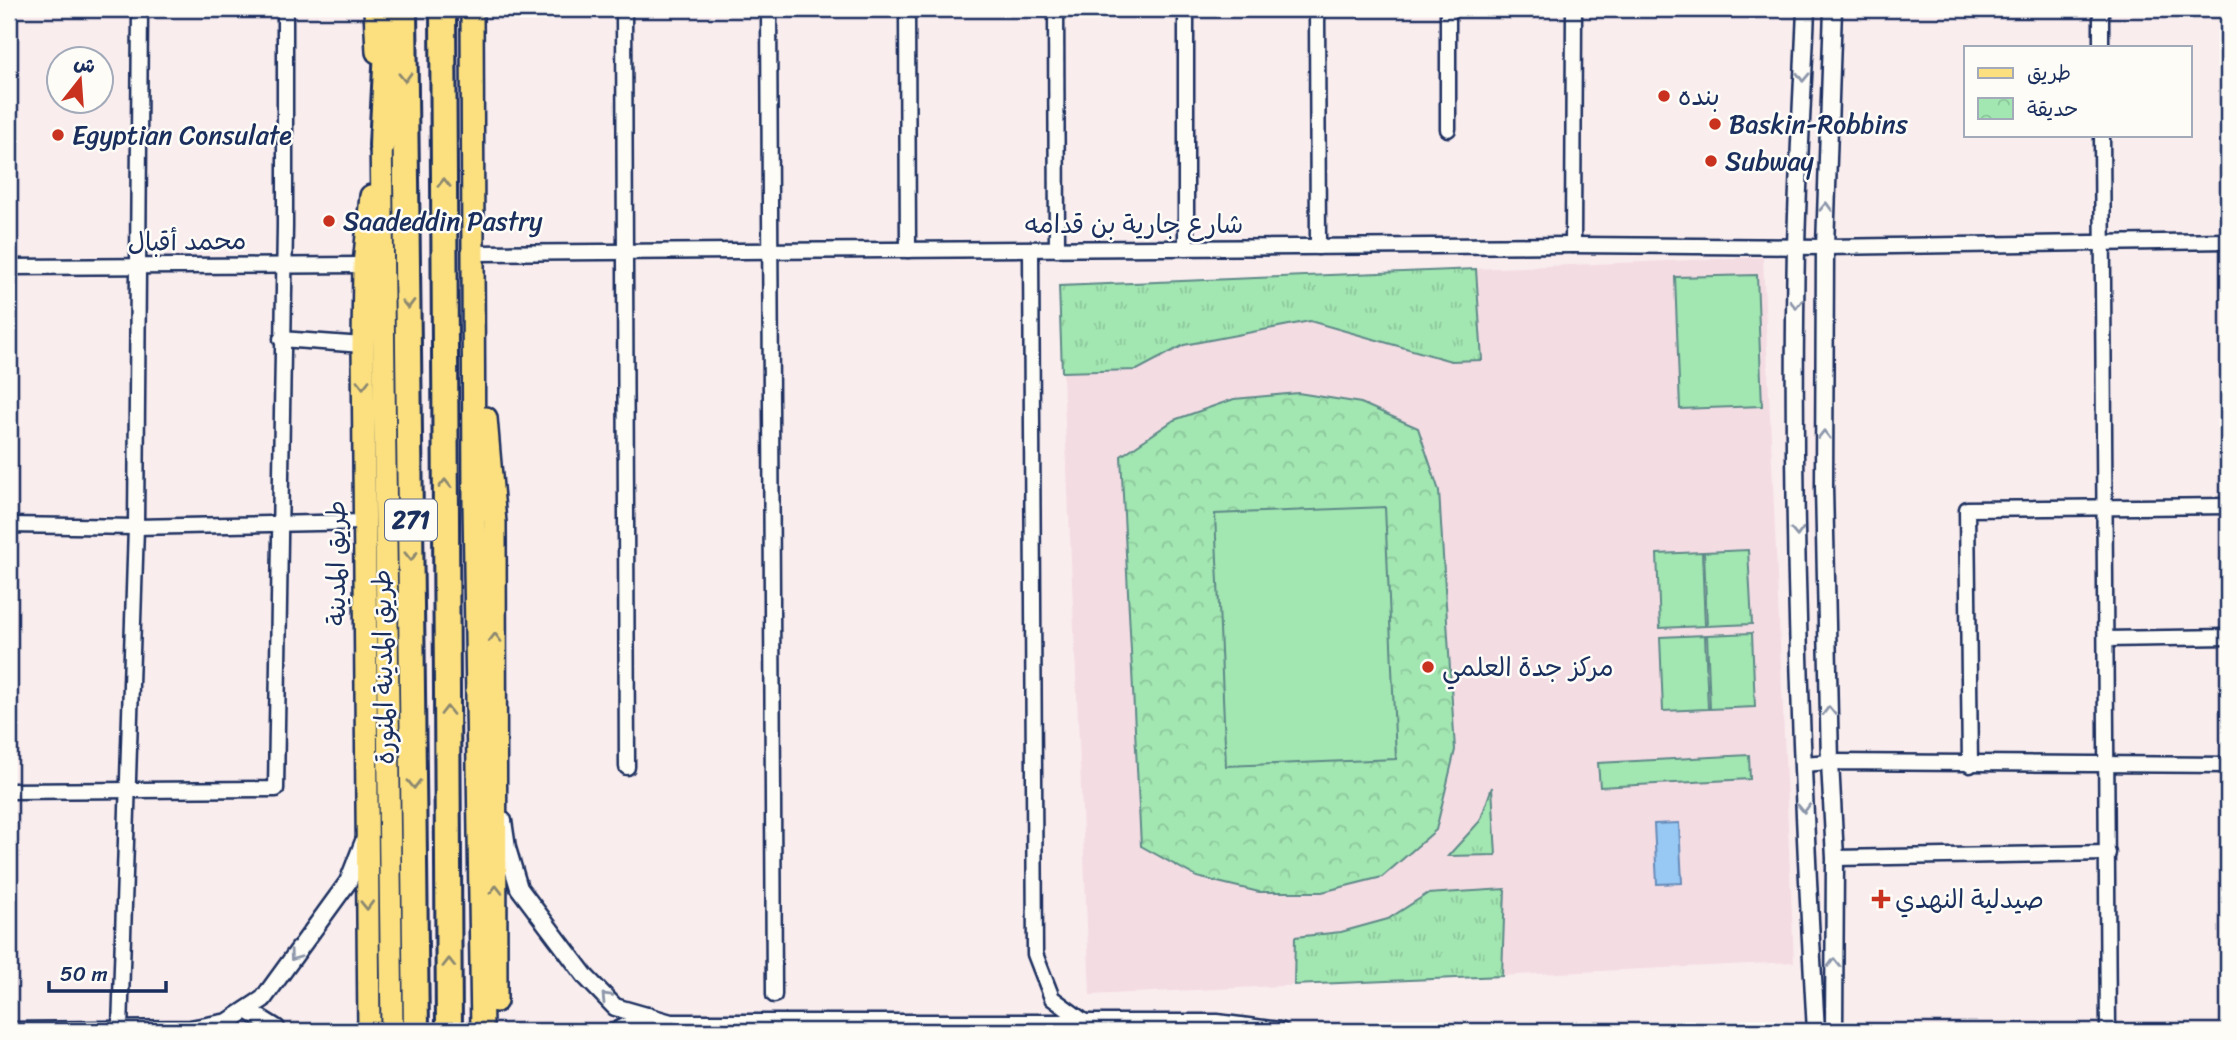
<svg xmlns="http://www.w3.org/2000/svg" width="2237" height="1040" font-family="Sriracha,'Playpen Sans Arabic',sans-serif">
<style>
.built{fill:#f4dce3}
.grass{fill:url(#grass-tufts);stroke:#5e8a88;stroke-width:2}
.park{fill:url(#park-crowns);stroke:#5e8a88;stroke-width:2}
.garden{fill:#a2e6b1;stroke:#5e8a88;stroke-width:2}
.water{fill:#98c8f4;stroke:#668bb8;stroke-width:2}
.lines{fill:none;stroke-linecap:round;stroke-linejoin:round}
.minor-casing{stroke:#1b2f5e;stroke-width:19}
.tertiary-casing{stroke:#1b2f5e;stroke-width:21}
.primary-casing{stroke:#1b2f5e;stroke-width:26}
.motorway-casing{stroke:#1b2f5e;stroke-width:30}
.minor{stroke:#fdfcf7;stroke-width:14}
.tertiary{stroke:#fdfcf7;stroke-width:16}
.primary{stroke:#fce080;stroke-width:21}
.motorway{stroke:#fce080;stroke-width:24}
.oneway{stroke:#8c886f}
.oneway2{stroke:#8c96aa}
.poi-dot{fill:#c8321e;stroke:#fdfcf7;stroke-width:2.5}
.labels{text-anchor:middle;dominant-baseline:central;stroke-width:5;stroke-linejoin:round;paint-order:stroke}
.shield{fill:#fdfcf7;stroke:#5f6c8c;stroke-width:2}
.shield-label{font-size:24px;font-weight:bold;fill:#1b2f5e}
.poi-label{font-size:26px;fill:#1b2f5e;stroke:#fdfcf7;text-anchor:start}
.street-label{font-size:26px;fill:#1b2f5e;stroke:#fdfcf7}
</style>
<defs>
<pattern id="grass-tufts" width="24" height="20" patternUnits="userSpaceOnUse" patternTransform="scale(1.75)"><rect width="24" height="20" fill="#a2e6b1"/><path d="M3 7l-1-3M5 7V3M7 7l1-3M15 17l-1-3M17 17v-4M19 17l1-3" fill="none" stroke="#8bc69b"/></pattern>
<pattern id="park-crowns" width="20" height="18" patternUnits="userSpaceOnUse" patternTransform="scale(1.75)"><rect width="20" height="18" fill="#a2e6b1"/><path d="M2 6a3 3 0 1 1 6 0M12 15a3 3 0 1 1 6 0" fill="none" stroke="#8bc69b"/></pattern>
</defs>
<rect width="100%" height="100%" fill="#f9edee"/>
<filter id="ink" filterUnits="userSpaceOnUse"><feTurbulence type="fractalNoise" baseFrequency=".0143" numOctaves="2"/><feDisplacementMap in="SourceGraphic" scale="14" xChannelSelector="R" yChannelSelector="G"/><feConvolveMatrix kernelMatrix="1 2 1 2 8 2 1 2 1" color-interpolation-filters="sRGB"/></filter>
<g filter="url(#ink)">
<path class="built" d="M 1763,257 L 1794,962 L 1090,995 L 1059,286 Z"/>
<g class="grass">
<path d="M 1476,269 L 1482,360 L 1451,361 L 1310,321 L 1184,345 L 1137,370 L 1062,372 L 1059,286 Z"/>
<path d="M 1492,787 L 1496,855 L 1448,856 L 1480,821 Z"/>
<path d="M 1505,889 L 1502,976 L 1294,985 L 1295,937 L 1341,932 L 1388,919 L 1427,894 Z"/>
</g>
<path class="park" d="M 1298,393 L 1361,403 L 1418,428 L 1439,491 L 1455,750 L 1436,830 L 1382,877 L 1322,892 L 1259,892 L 1197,877 L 1141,846 L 1121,456 L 1174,420 L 1234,399 Z"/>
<g class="garden">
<path d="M 1757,275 L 1762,406 L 1680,409 L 1675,277 Z"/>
<path d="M 1385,507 L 1396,759 L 1226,766 L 1215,514 Z"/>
<path d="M 1748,550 L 1752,624 L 1707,626 L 1704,552 Z"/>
<path d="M 1702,552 L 1705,626 L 1660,628 L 1657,554 Z"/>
<path d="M 1752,633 L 1755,707 L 1710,709 L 1707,635 Z"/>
<path d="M 1705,635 L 1708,709 L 1663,711 L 1660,637 Z"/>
<path d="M 1749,755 L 1750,779 L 1600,787 L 1598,763 Z"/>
</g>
<path class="water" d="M 1679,823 L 1682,883 L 1657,884 L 1654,824 Z"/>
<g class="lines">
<defs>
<g id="minor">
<path d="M 624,9 L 627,767"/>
<path d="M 769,9 L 774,995"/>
<path d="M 907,9 L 908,250"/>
<path d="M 1056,9 L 1057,249"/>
<path d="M 1186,9 L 1186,248"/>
<path d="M 1317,9 L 1318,247"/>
<path d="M 2101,9 L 2101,47"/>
<path d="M 1448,129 L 1448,9"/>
<path d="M 2102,135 L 2108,1031"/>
<path d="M 1573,245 L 1574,9"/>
<path d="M 1031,249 L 1035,954 L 1052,998 L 1086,1023"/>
<path d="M 472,253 L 1573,245 L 1825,247 L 2228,241"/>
<path d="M 9,267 L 364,265"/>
<path d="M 281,339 L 363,345"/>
<path d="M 9,525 L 136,527 L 364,522"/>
<path d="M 2106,639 L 2228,637"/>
<path d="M 1803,764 L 1830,762 L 2228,765"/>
<path d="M 1970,765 L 1967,509 L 2228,506"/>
<path d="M 9,791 L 276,789 L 285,226 L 285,9"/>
<path d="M 1835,858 L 2108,853"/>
<path d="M 120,1030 L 136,527 L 140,9"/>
</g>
<g id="tertiary">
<path d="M 1806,9 C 1803,88 1798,168 1796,247 C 1791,508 1801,770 1816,1031"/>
<path d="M 1833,9 L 1825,247 L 1824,487 L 1830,762 L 1835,858 L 1834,1031"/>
<path d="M 503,821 L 507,848 L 519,888 L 586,977 L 615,1007 L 671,1023 L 1217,1023 L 1280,1031"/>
<path d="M 247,1010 L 276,1028 L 276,1031"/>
<path d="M 9,1031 L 190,1029 L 228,1022 L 263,999 L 348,882 L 364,841"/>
<path d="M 617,1031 L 648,1016"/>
</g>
<g id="primary">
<path d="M 375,9 L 377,52"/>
<path d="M 472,9 L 474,502 L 482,1031"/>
<path d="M 381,130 L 392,1031"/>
<path d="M 486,418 L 495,523 L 496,1001"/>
<path d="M 369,1031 L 363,345 L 364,265 L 371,196"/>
</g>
<g id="motorway">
<path d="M 404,9 L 416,1031"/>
<path d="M 443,9 L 449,1031"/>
<path d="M 382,146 L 389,9"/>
</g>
</defs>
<use href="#minor" class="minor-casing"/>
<use href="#tertiary" class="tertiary-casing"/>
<use href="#primary" class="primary-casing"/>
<use href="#motorway" class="motorway-casing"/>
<use href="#minor" class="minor"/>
<use href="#tertiary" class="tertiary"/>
<use href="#primary" class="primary"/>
<use href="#motorway" class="motorway"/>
</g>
<defs><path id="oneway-chevron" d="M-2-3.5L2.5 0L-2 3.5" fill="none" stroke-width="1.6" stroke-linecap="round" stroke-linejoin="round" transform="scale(1.75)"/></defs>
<g class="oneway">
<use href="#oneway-chevron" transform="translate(405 77) rotate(89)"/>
<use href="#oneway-chevron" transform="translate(444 183) rotate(-90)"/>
<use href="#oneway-chevron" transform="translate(408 304) rotate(89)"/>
<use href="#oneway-chevron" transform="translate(363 384) rotate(90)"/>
<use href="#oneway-chevron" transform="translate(445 484) rotate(-90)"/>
<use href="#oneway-chevron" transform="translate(411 556) rotate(89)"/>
<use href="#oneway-chevron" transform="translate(495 638) rotate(-90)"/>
<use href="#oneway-chevron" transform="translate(447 711) rotate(-90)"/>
<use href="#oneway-chevron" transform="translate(414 784) rotate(89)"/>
<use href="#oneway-chevron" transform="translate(496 890) rotate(-90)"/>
<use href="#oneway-chevron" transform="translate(367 905) rotate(89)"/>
<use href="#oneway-chevron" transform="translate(449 963) rotate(-90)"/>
</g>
<g class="oneway2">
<use href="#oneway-chevron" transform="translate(1803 77) rotate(92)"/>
<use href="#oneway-chevron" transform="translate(1826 207) rotate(-88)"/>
<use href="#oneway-chevron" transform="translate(1796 304) rotate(90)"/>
<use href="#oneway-chevron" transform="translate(1824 435) rotate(-90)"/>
<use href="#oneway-chevron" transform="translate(1797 532) rotate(88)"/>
<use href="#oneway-chevron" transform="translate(1829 711) rotate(-91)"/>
<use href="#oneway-chevron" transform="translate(1804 808) rotate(88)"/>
<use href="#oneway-chevron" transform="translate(294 956) rotate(126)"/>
<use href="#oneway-chevron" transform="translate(1834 963) rotate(-90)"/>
<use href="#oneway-chevron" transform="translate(606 997) rotate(-134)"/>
</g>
</g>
<g class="poi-dot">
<circle cx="1664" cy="96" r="7"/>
<circle cx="1715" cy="124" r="7"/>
<circle cx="58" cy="135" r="7"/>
<circle cx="1711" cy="161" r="7"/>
<circle cx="329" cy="221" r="7"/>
<circle cx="1428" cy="667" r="7"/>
<path d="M1877.5 888.5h7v7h7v7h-7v7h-7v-7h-7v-7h7z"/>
</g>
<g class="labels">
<rect class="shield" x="385" y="499.5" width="52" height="41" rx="5"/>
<g class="shield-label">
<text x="411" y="520">271</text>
</g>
<g class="poi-label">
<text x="1678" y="96">بنده</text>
<text x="1729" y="124">Baskin-Robbins</text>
<text x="72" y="135">Egyptian Consulate</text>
<text x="1725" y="161">Subway</text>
<text x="343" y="221">Saadeddin Pastry</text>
<text x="1442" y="667">مركز جدة العلمي</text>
<text x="1895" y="899">صيدلية النهدي</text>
</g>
<g class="street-label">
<text x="1134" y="224">شارع جارية بن قدامه</text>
<text transform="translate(187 241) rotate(-1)">محمد أقبال</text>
<text transform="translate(336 563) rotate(-90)">طريق المدينة</text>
<text transform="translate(383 667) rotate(-91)">طريق المدينة المنورة</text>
</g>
</g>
<rect width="2237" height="1040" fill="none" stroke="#fdfcf7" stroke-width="35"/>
<rect x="18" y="18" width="2202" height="1005" fill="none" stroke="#1b2f5e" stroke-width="2.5" filter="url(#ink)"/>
<rect x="1964" y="46" width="228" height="91" fill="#fdfcf7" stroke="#a3aaba" stroke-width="2"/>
<rect x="1978" y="68" width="35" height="10" fill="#fce080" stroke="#a3aaba" stroke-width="2"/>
<text x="2027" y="80" font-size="21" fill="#1b2f5e">طريق</text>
<rect x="1978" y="98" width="35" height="21" fill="url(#park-crowns)" stroke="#a3aaba" stroke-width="2"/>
<text x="2027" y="116" font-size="21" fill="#1b2f5e">حديقة</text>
<g transform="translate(80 80) rotate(17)"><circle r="33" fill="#fdfcf7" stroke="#a3aaba" stroke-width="2"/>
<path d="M0-5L12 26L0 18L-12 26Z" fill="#c8321e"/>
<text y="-10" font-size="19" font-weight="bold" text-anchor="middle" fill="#1b2f5e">ش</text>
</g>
<path d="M49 981v10h117v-10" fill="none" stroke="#1b2f5e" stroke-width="3.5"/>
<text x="60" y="981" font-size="21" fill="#1b2f5e" stroke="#fdfcf7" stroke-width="5" paint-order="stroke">50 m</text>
</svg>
